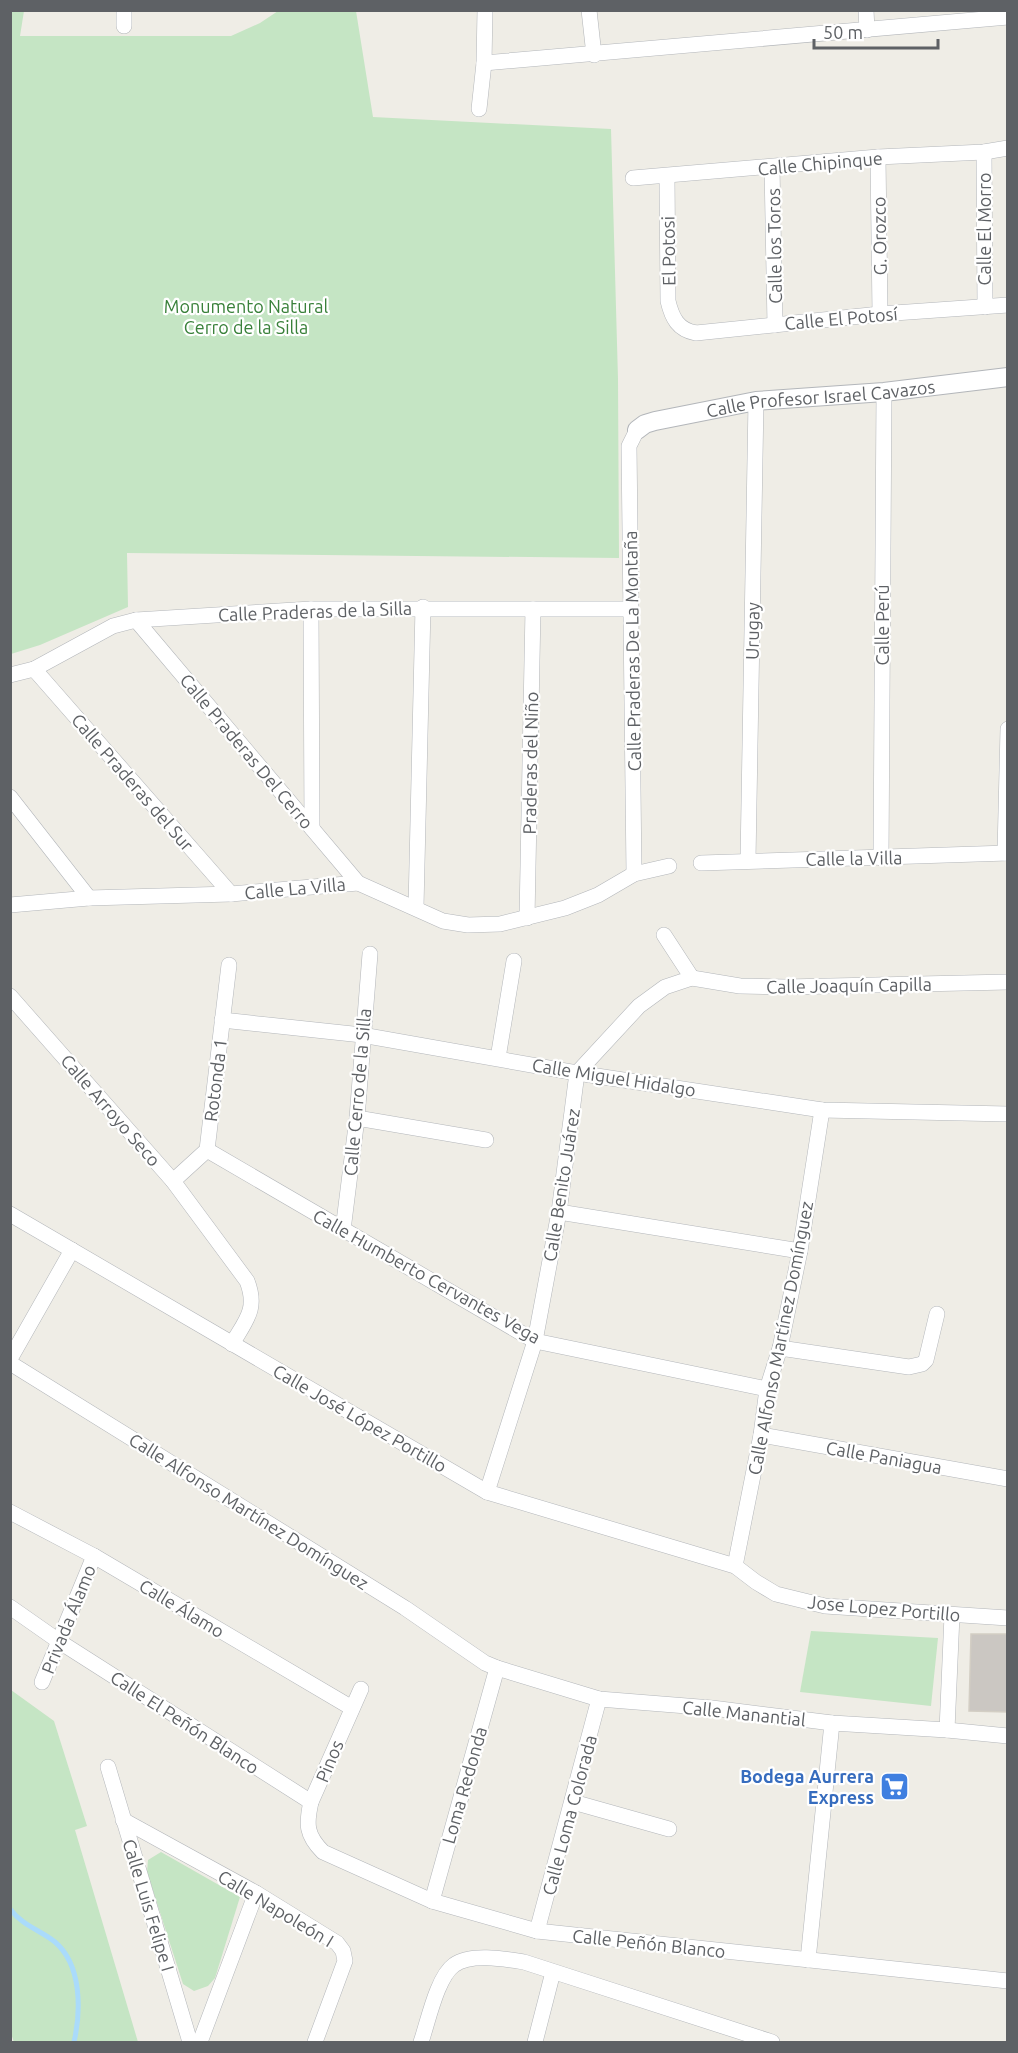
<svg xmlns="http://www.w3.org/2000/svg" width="1018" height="2053" font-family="Ubuntu,sans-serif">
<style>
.green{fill:#c5e5c4}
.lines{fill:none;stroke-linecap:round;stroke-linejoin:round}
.stream{stroke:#aadbfb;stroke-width:5}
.building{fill:#cbc7c2;stroke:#d3cec4;stroke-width:1.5}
.minor-casing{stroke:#b3b6ba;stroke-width:16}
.tertiary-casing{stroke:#b3b6ba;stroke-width:20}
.minor{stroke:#fff;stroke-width:15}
.tertiary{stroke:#fff;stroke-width:18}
.labels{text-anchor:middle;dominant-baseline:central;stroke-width:4.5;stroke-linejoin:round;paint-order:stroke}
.street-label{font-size:18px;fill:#5e6165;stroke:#fff}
.park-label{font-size:18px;fill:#39813a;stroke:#fff}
.shop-label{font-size:18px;font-weight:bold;fill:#366cbe;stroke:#fff;text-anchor:end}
</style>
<rect width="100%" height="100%" fill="#efede6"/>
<g class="green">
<path d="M 11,10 L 24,11 L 20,36 L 231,36 L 260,23 L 278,11 L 356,11 L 373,117 L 611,129 L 618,379 L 619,558 L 127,553 L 128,607 L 40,645 L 11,654 Z"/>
<path d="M 811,1631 L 938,1638 L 931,1706 L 800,1692 Z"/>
<path d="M 11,1690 L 54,1721 L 87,1826 L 75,1830 L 138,2042 L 14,2042 L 10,2031 Z"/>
<path d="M 161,1852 L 240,1897 L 215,1978 L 208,1986 L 194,1991 L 183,1984 L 147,1872 L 148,1860 Z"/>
</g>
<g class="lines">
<path class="stream" d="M 10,1909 C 23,1926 40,1930 55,1942 C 82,1965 81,2011 74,2042"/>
</g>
<path class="building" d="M 971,1634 L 1008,1634 L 1008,1712 L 969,1711 Z"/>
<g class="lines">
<defs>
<g id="minor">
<path d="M 589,10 L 594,55"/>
<path d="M 866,10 L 867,30"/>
<path d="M 124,26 L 124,10"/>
<path d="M 484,63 L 1008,17"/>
<path d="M 479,109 L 484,63 L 485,10"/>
<path d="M 984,152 L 985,307"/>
<path d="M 878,157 L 880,314"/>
<path d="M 772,167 L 775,325"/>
<path d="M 667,176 L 668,301 C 672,318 678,330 696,333 L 880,314 L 1008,305"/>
<path d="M 633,178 L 878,157 L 984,152 L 1008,148"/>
<path d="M 311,609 L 312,828"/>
<path d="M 136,620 L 358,883"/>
<path d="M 34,669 L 231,894"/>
<path d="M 10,675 L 34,669 L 113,626 L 136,620 L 311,609 L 631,609"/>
<path d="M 10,797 L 89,898"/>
<path d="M 1005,853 L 1008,729"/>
<path d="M 881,858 L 884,392"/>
<path d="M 748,860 L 756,401"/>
<path d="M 701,863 L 1008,853"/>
<path d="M 634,874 L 629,446 L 637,430"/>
<path d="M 10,905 L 89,898 L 231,894 L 358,883 L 443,921 L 468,925 L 500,924 L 565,908 L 598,895 L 634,874 L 669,866"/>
<path d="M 416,907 L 423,607"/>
<path d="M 527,918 L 533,609"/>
<path d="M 692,978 L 740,986 L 786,987 L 1008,982"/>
<path d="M 10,996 L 173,1181 L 247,1281 C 258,1309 246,1320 232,1344"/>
<path d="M 222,1020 L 362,1035 L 577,1073 L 822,1110 L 1008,1114"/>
<path d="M 498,1058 L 514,961"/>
<path d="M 357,1118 L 486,1140"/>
<path d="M 207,1150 L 535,1341 L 767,1389"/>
<path d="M 173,1181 L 207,1150 L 229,965"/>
<path d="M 559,1212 L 800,1251"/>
<path d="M 10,1214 L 487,1492 L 735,1566 L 756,1582 L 776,1594 L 825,1606 L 1008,1618"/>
<path d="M 343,1230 L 357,1118 L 370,954"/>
<path d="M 780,1348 L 909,1367 L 922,1364 L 926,1360 L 937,1314"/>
<path d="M 10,1359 L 72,1250"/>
<path d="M 10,1363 L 405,1608 L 485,1663 L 497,1668 L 599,1699 L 712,1708 L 832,1723 L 947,1730 L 1008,1736"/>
<path d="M 761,1435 L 1008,1479"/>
<path d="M 487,1492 L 535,1341 L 559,1212 L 577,1073 L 639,1006 L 665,987 L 692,978 L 664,935"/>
<path d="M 10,1512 L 94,1556 L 352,1708"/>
<path d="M 735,1566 L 761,1435 L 767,1389 L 780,1348 L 800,1251 L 822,1110"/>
<path d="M 10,1607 L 60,1642 L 311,1802"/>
<path d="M 42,1682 L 94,1556"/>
<path d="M 361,1689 L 311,1802 C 306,1824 306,1835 323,1852 L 432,1901 L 537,1931 L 1008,1981"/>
<path d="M 947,1730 L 952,1615"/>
<path d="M 108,1767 L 190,2042"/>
<path d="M 573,1802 L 669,1829"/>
<path d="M 123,1820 L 256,1893 L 337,1943 L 343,1951 L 345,1961 L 315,2042"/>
<path d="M 432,1901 L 497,1668"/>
<path d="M 537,1931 L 599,1699"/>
<path d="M 808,1960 L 832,1723"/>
<path d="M 200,2042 L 256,1893"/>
<path d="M 421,2042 C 428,2022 437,1977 454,1965 C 470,1953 505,1959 524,1962 L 772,2042"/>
<path d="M 535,2042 L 553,1972"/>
</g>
<g id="tertiary">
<path id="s1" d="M 637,430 L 645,424 L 655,421 L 756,401 L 884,392 L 1008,377"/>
</g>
</defs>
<use href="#minor" class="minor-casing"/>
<use href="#tertiary" class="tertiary-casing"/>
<use href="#minor" class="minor"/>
<use href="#tertiary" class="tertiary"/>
</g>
<defs>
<symbol id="supermarket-square" viewBox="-11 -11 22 22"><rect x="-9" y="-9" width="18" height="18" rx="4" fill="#3f7fe0" stroke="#fff"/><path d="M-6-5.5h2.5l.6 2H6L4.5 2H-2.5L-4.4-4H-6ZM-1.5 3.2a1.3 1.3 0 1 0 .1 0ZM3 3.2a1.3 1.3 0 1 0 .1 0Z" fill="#fff"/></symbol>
</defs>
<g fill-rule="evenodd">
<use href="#supermarket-square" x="878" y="1770" width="33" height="33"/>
</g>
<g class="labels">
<g class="street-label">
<text transform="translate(820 163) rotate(-5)">Calle Chipinque</text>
<text transform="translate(984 229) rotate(-90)">Calle El Morro</text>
<text transform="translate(879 236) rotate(-91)">G. Orozco</text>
<text transform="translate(774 246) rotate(-91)">Calle los Toros</text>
<text transform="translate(668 251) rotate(-91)">El Potosi</text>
<text transform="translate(841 318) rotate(-5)">Calle El Potosí</text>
<text stroke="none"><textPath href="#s1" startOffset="188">Calle Profesor Israel Cavazos</textPath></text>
<text transform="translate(315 611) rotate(-2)">Calle Praderas de la Silla</text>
<text transform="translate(882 625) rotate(-90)">Calle Perú</text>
<text transform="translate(752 631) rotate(-89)">Urugay</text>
<text transform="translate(632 651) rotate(-91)">Calle Praderas De La Montaña</text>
<text transform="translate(247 751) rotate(50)">Calle Praderas Del Cerro</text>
<text transform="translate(530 763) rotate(-89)">Praderas del Niño</text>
<text transform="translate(133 782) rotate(49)">Calle Praderas del Sur</text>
<text transform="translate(854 858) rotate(-1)">Calle la Villa</text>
<text transform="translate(295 888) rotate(-5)">Calle La Villa</text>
<text transform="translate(849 985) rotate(-1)">Calle Joaquín Capilla</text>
<text transform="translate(614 1077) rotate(9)">Calle Miguel Hidalgo</text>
<text transform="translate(215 1080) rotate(-83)">Rotonda 1</text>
<text transform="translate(357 1092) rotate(-85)">Calle Cerro de la Silla</text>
<text transform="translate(111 1110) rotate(49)">Calle Arroyo Seco</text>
<text transform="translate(561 1185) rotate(-81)">Calle Benito Juárez</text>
<text transform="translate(427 1276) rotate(29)">Calle Humberto Cervantes Vega</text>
<text transform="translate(780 1338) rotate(-79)">Calle Alfonso Martínez Domínguez</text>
<text transform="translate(360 1418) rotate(30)">Calle José López Portillo</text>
<text transform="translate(884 1457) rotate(10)">Calle Paniagua</text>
<text transform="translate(249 1511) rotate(32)">Calle Alfonso Martínez Domínguez</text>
<text transform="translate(182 1608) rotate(31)">Calle Álamo</text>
<text transform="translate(884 1608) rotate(5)">Jose Lopez Portillo</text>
<text transform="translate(68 1619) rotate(-68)">Privada Álamo</text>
<text transform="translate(744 1713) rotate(6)">Calle Manantial</text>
<text transform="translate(185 1722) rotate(33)">Calle El Peñón Blanco</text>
<text transform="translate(329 1761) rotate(-67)">Pinos</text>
<text transform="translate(464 1785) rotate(-74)">Loma Redonda</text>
<text transform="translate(569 1815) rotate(-75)">Calle Loma Colorada</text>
<text transform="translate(149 1905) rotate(73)">Calle Luis Felipe I</text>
<text transform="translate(276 1908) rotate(31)">Calle Napoleón I</text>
<text transform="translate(649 1943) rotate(6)">Calle Peñón Blanco</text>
</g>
<g class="park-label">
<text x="246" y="306">Monumento Natural<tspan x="246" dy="21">Cerro de la Silla</tspan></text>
</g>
<g class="shop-label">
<text x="874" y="1776">Bodega Aurrera<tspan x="874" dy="21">Express</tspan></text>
</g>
</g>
<rect width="1018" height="2053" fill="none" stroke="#5e6165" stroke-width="24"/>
<path d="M814 39v9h124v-9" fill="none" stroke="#5e6165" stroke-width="3"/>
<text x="823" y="39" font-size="18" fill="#5e6165" stroke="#ffffff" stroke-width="4.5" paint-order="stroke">50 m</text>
</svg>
